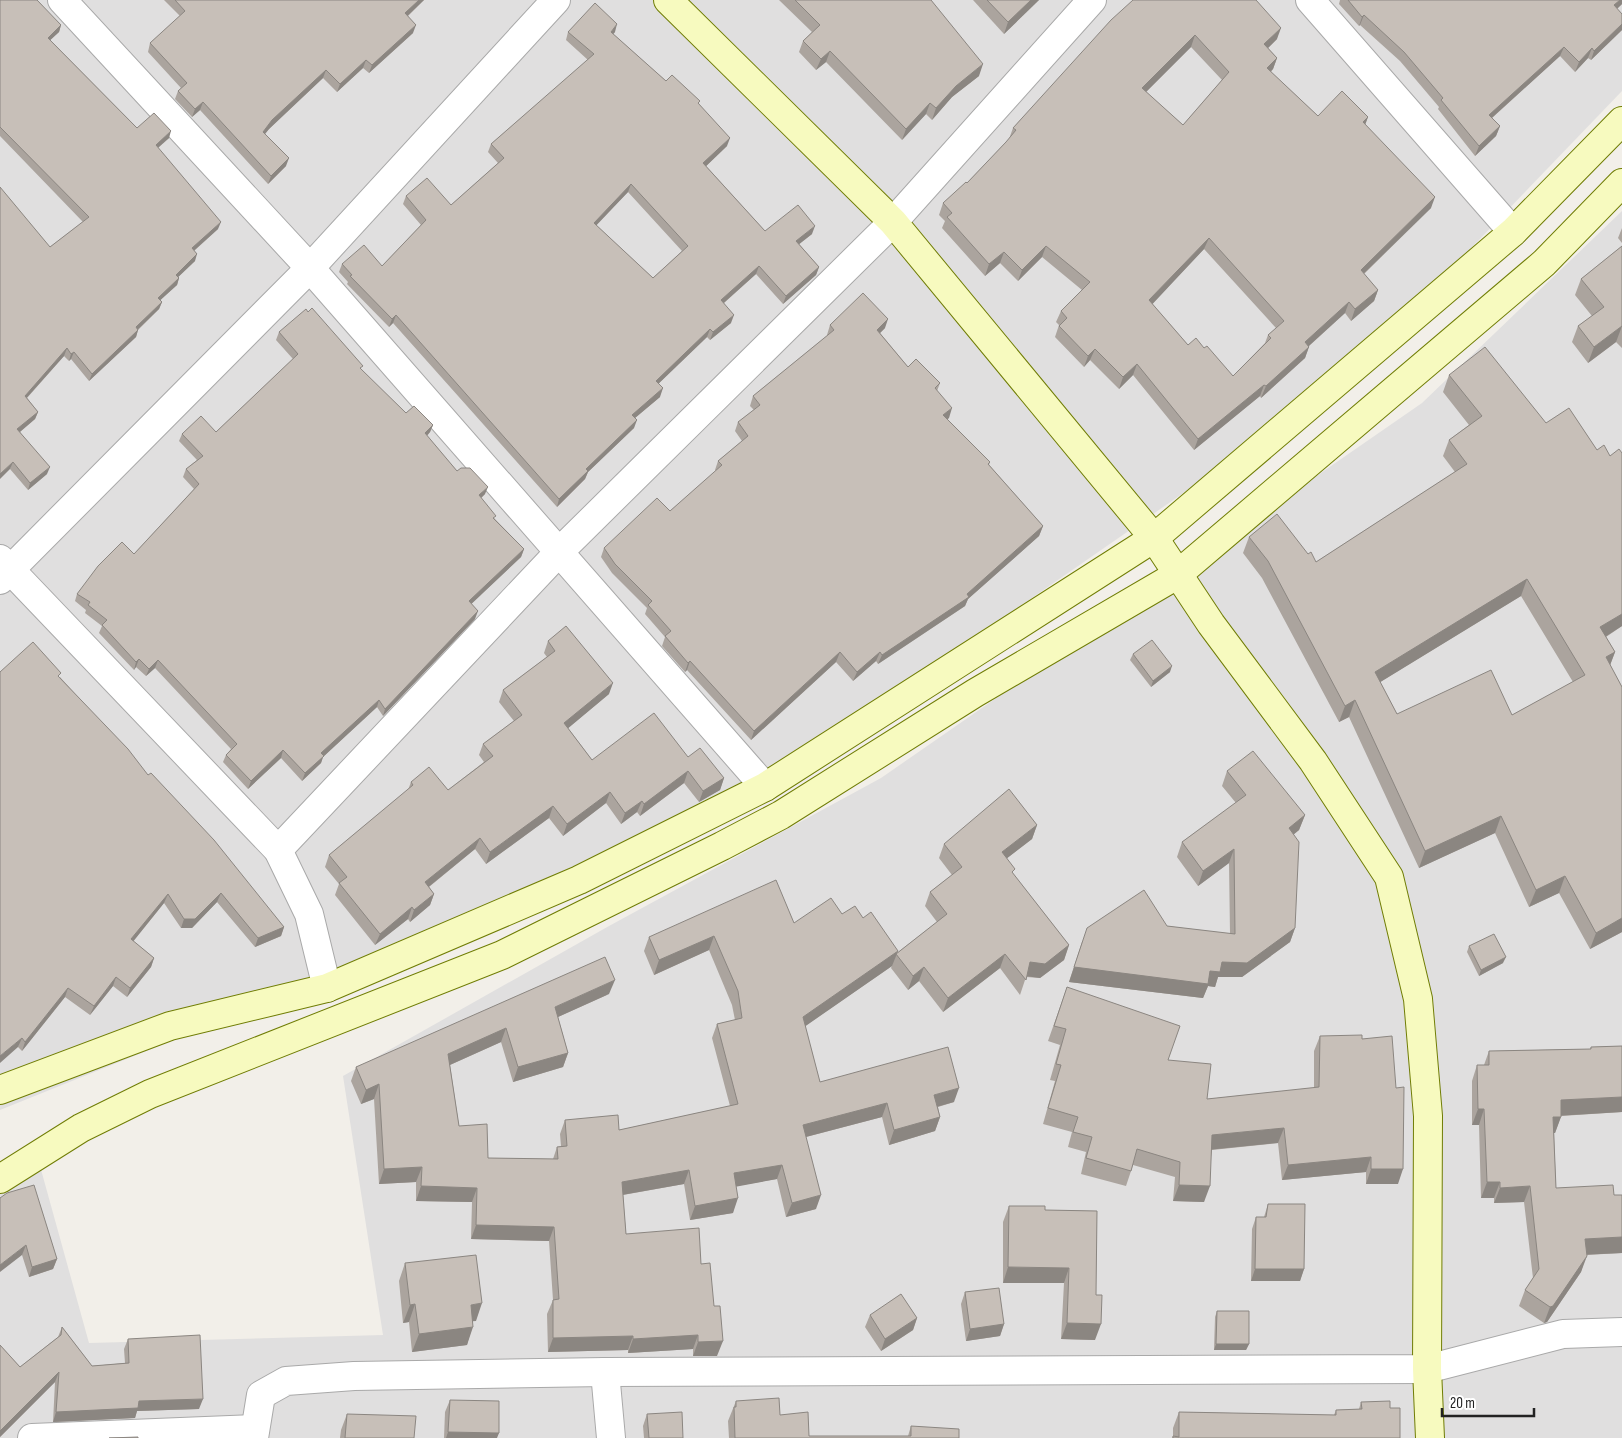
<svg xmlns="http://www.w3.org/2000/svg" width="1622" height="1438" font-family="'Sofia Sans Condensed',sans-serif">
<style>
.residential{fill:#e0dfdf}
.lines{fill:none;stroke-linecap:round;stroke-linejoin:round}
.street-casing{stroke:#a9a9a9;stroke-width:30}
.secondary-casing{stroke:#707d05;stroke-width:30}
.street{stroke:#fff;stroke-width:28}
.secondary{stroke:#f7fabf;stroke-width:28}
.wall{fill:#aba49e;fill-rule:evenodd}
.shaded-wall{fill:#8b8681}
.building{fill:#c7bfb8;stroke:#8b8681;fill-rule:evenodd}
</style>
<rect width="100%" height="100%" fill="#f2efe9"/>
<g class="residential">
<path d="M 0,0 L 1622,0 L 1622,91 L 1451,269 L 1192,487 L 827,740 L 603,862 L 325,979 L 0,1110 Z"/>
<path d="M 1622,211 L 1622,1438 L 0,1438 L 0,1193 L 40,1166 L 89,1343 L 383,1335 L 343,1076 L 609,926 L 881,778 L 1422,403 Z"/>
</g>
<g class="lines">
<defs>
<g id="street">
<path d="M 62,0 L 310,268 L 765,787"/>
<path d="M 1310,0 L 1513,232"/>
<path d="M 0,559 L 278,850 L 309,914 L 327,988"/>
<path d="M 0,580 L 310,268 L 556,0"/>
<path d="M 278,850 L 560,551 L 893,222 L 1092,0"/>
<path d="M 605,1372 L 611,1438"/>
<path d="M 32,1438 L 255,1429"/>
<path d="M 254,1438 L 261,1395 L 286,1381 L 354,1376 L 605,1372 L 1427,1369 L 1563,1334 L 1622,1332"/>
</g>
<g id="secondary">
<path d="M 668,0 L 893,222 L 1154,538 L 1211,624 L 1313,761 L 1389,877 L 1418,999 L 1428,1116 L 1427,1369 L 1430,1438"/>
<path d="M 0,1090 L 170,1026 L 327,988 L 579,880 L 765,787 L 1154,538 L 1513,232 L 1622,121"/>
<path d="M 0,1179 L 81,1128 L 150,1094 L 502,955 L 722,846 L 781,815 L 975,693 L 1177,575 L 1544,263 L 1622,183"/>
</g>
</defs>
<use href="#street" class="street-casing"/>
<use href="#secondary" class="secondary-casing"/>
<use href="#street" class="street"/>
<use href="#secondary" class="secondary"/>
</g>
<g class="wall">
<path d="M 0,0 L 61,25 L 59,32 L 50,40 L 137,128 L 169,138 L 158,148 L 218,229 L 194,251 L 195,261 L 178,277 L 179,278 L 177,285 L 160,300 L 162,302 L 159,309 L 138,330 L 136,337 L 89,381 L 71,359 L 69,361 L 64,356 L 27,398 L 38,412 L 35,419 L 20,432 L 47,474 L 28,490 L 10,469 L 50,247 L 83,222 L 0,136 Z"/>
<path d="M 164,0 L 424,0 L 408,16 L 413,33 L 369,73 L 363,68 L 337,92 L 323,78 L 269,129 L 265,134 L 286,166 L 268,184 L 200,110 L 192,117 L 175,99 L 178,91 L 181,88 L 148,52 L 150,43 L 180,16 Z"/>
<path d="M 779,0 L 931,0 L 979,76 L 952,97 L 932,120 L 926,114 L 902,140 L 826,62 L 816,70 L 799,52 L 803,41 L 812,32 Z"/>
<path d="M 973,0 L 1039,0 L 1004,34 Z"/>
<path d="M 1133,0 L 1277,39 L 1268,48 L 1277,58 L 1273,69 L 1271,72 L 1318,116 L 1368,117 L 1365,124 L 1431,208 L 1364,274 L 1378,290 L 1374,301 L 1351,321 L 1345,313 L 1309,346 L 1305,358 L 1261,398 L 1260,396 L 1194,450 L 1133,375 L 1119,389 L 1090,360 L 1084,367 L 1055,337 L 1059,325 L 1056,322 L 1061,311 L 1082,290 L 1042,257 L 1018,281 L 1000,263 L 985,276 L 942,228 L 945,221 L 939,215 L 943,203 L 967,183 L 1009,139 L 1013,128 ZM 1191,47 L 1222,80 L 1183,125 L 1146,92 ZM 1204,249 L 1276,328 L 1268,335 L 1265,343 L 1233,376 L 1204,348 L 1188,345 L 1152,304 Z"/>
<path d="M 1340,0 L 1622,0 L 1622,4 L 1617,9 L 1622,14 L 1622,30 L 1591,60 L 1588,58 L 1575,72 L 1560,56 L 1492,118 L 1500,126 L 1496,136 L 1475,156 L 1438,109 L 1439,107 L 1400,61 L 1360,25 L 1359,26 L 1339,4 Z"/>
<path d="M 568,32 L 615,32 L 613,34 L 666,81 L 699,104 L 727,146 L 706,166 L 765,231 L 812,234 L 799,244 L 819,267 L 816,275 L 783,304 L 756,274 L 724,303 L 731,323 L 710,340 L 707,337 L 659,383 L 660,397 L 635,418 L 634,428 L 588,472 L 585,479 L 557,507 L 393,323 L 389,327 L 347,284 L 348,282 L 339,272 L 342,264 L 382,266 L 421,225 L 403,204 L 406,196 L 451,205 L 498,163 L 488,152 L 491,144 L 588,60 L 566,40 ZM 628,192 L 682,251 L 653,278 L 596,225 Z"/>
<path d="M 1622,228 L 1622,243 L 1618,238 Z"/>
<path d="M 1622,246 L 1622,348 L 1616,342 L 1588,363 L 1572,342 L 1578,326 L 1592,316 L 1575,295 L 1581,279 Z"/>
<path d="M 830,325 L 885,328 L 880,333 L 908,367 L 940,383 L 937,391 L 949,418 L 947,419 L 990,462 L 989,465 L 1043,526 L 1039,536 L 968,599 L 965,606 L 878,664 L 876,661 L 853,681 L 836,662 L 751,740 L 687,670 L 685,672 L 662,646 L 665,637 L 645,614 L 647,608 L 612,573 L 601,557 L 604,548 L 670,511 L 716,471 L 715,470 L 718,461 L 742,441 L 735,431 L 738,422 L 754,410 L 750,406 L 753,396 L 828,335 L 827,335 Z"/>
<path d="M 279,332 L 361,370 L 406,413 L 433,425 L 430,432 L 427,436 L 457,471 L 485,494 L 481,498 L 495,519 L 524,549 L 521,557 L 471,604 L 475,619 L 383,716 L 377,707 L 323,757 L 321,763 L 302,781 L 281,758 L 248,789 L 223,762 L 226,755 L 231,749 L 155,668 L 146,676 L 136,667 L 134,670 L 99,633 L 102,626 L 85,613 L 86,610 L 75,601 L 77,594 L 134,554 L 194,489 L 183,477 L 186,469 L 197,460 L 179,441 L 182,434 L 216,432 L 293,359 L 276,340 Z"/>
<path d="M 1449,375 L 1546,423 L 1597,450 L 1610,456 L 1622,453 L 1622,626 L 1606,637 L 1615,652 L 1610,665 L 1622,687 L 1622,932 L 1590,949 L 1559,893 L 1529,907 L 1495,833 L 1419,868 L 1349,717 L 1339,722 L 1262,578 L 1243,553 L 1249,537 L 1308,554 L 1316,562 L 1455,472 L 1443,456 L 1449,440 L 1469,425 L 1443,392 ZM 1521,596 L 1573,682 L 1512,715 L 1397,714 L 1380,682 Z"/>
<path d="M 548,641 L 609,694 L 568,728 L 592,760 L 688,757 L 724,778 L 720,790 L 699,802 L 684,783 L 640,816 L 637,812 L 621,824 L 606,803 L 563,836 L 549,818 L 486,864 L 475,849 L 429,887 L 434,894 L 430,905 L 410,922 L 408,919 L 375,945 L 335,895 L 339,884 L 325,867 L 329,855 L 408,790 L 411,782 L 448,790 L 484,762 L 479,755 L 483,744 L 514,721 L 499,702 L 503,690 L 547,657 L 544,653 Z"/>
<path d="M 1133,654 L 1170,672 L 1151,687 L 1130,660 Z"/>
<path d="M 60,677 L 284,927 L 281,936 L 255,947 L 217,902 L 192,928 L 181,928 L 164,903 L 133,941 L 154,958 L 151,967 L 127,997 L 113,986 L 90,1015 L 65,997 L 22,1051 L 18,1047 Z"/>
<path d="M 1227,771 L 1305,815 L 1299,830 L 1293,835 L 1295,928 L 1290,942 L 1242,977 L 1218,977 L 1215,987 L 1208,986 L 1203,998 L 1069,982 L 1082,942 L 1167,926 L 1230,934 L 1229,863 L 1198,886 L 1177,857 L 1182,842 L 1236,803 L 1222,786 Z"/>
<path d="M 1037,825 L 1032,839 L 1007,858 L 1013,874 L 1069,945 L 1064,960 L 1040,978 L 1026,977 L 1020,995 L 1000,968 L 943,1012 L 919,981 L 908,990 L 891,968 L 892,966 L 805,1026 L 820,1082 L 954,1102 L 938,1107 L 940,1117 L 935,1131 L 889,1145 L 882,1117 L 806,1137 L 816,1209 L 786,1217 L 777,1179 L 736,1186 L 733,1213 L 690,1220 L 684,1184 L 623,1195 L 626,1234 L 701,1264 L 717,1356 L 693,1356 L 693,1349 L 628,1353 L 628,1350 L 548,1352 L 547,1314 L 553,1300 L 549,1241 L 471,1239 L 472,1202 L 416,1201 L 416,1182 L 379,1184 L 374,1099 L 361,1104 L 351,1081 L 356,1067 L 609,994 L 558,1017 L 568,1053 L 563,1067 L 513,1082 L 501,1042 L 450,1065 L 459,1126 L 488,1158 L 553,1159 L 557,1147 L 561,1146 L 560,1134 L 565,1120 L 619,1130 L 730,1106 L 712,1038 L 717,1024 L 735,1020 L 732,1005 L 709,950 L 654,975 L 644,951 L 649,937 L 794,923 L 842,914 L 863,918 L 897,953 L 937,922 L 925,906 L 930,892 L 952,875 L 939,858 L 944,844 Z"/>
<path d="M 1469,946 L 1503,963 L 1479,976 L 1467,952 Z"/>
<path d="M 1067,987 L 1168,1060 L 1207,1099 L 1314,1088 L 1314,1051 L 1320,1036 L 1362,1039 L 1398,1184 L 1366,1184 L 1366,1172 L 1282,1180 L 1278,1143 L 1212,1150 L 1204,1202 L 1173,1201 L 1175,1177 L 1133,1165 L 1126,1186 L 1081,1174 L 1086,1152 L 1068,1147 L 1072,1132 L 1043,1124 L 1055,1081 L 1050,1080 L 1060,1045 L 1048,1041 Z"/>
<path d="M 1622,1046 L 1622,1112 L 1561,1116 L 1555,1133 L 1554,1133 L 1556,1188 L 1614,1195 L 1622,1195 L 1622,1253 L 1586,1255 L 1581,1272 L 1547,1322 L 1544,1323 L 1519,1306 L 1525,1290 L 1533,1278 L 1524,1202 L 1494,1203 L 1494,1198 L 1481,1198 L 1479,1125 L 1472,1125 L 1472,1081 L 1477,1065 L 1484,1065 L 1489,1051 L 1590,1049 L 1591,1047 Z"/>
<path d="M 0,1198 L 57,1259 L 53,1269 L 29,1277 L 22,1255 Z"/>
<path d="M 1268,1204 L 1304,1269 L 1300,1281 L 1251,1281 L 1252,1229 L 1256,1217 L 1264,1217 Z"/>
<path d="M 1009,1206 L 1045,1210 L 1097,1211 L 1095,1340 L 1061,1339 L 1064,1283 L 1003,1283 L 1003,1222 Z"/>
<path d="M 405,1263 L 476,1321 L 473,1321 L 467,1345 L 412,1352 L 409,1322 L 403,1323 L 399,1281 Z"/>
<path d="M 965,1292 L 1004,1324 L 1000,1336 L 966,1341 L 961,1304 Z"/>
<path d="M 1217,1311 L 1249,1344 L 1246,1350 L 1214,1350 L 1215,1317 Z"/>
<path d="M 870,1315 L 917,1318 L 913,1330 L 881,1351 L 865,1327 Z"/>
<path d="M 62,1327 L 92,1366 L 125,1363 L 124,1349 L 128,1339 L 199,1409 L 137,1411 L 135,1418 L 53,1422 L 55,1382 L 0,1437 L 0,1345 L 20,1367 L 58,1337 Z"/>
<path d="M 450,1400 L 497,1438 L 444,1438 L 445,1412 Z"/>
<path d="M 736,1401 L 780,1415 L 809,1436 L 908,1436 L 911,1426 L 959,1438 L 729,1438 L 728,1421 Z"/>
<path d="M 1361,1402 L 1390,1408 L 1400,1438 L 1172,1438 L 1173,1436 L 1173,1428 L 1179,1412 L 1334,1415 L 1336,1410 L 1359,1409 Z"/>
<path d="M 347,1414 L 414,1438 L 340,1438 L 341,1430 Z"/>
<path d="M 647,1414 L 683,1438 L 644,1438 L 643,1426 Z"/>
</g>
<g class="shaded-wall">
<path d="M 419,0 L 424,0 L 402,21 L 405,13 Z"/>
<path d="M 1031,0 L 1039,0 L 1004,34 L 1008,22 Z"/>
<path d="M 1620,0 L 1622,0 L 1622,4 L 1610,15 L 1614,5 Z"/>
<path d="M 1364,15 L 1360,25 L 1359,26 L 1362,17 Z"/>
<path d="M 617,24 L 615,32 L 608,40 L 611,32 Z"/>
<path d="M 1622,24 L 1622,30 L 1591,60 L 1594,51 Z"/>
<path d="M 61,25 L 59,32 L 45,45 L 48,38 Z"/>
<path d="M 416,25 L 413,33 L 369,73 L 372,65 Z"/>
<path d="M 1281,28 L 1277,39 L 1260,56 L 1264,44 Z"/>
<path d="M 1195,35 L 1191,47 L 1138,100 L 1142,88 Z"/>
<path d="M 1564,47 L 1560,56 L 1485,124 L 1489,115 Z"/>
<path d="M 1592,48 L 1588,58 L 1575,72 L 1579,62 Z"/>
<path d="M 830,51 L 826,62 L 816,70 L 821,59 Z"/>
<path d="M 1277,58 L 1273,69 L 1262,79 L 1267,68 Z"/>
<path d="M 366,60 L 363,68 L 337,92 L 340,84 Z"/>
<path d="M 983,64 L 979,76 L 952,97 L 932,120 L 936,108 L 956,86 Z"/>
<path d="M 326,70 L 323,78 L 269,129 L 260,140 L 263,132 L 272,120 Z"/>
<path d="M 203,102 L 200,110 L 192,117 L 195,109 Z"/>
<path d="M 930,103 L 926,114 L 902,140 L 906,129 Z"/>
<path d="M 1368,117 L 1364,128 L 1363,122 Z"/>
<path d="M 1500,126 L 1496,136 L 1475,156 L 1479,146 Z"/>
<path d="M 171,131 L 169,138 L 153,152 L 156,145 Z"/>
<path d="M 730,138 L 727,146 L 701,171 L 703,163 Z"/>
<path d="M 289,158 L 286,166 L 268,184 L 271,176 Z"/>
<path d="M 631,184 L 628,192 L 591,231 L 594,223 Z"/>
<path d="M 1435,197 L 1431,208 L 1356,281 L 1361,270 Z"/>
<path d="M 221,222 L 218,229 L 189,255 L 192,248 Z"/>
<path d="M 815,226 L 812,234 L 793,249 L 796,241 Z"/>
<path d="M 1209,238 L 1204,249 L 1145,312 L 1149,300 Z"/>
<path d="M 1046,246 L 1042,257 L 1018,281 L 1022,270 Z"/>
<path d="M 1004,252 L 1000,263 L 985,276 L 989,264 Z"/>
<path d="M 197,254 L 195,261 L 173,282 L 176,275 Z"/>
<path d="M 759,266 L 756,274 L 718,308 L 721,300 Z"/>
<path d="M 819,267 L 816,275 L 783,304 L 786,296 Z"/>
<path d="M 179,278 L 177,285 L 155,305 L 158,298 Z"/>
<path d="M 1378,290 L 1374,301 L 1351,321 L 1355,309 Z"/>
<path d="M 162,302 L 159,309 L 133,334 L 136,327 Z"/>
<path d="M 1349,302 L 1345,313 L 1301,353 L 1305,342 Z"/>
<path d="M 396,315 L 393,323 L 389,327 L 392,319 Z"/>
<path d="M 734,315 L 731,323 L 710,340 L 713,332 Z"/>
<path d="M 888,319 L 885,328 L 874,339 L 877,330 Z"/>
<path d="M 1622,326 L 1616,342 L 1588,363 L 1594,347 Z"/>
<path d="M 710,329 L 707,337 L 653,389 L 656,381 Z"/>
<path d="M 138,330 L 136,337 L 89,381 L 92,374 Z"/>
<path d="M 1309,347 L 1305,358 L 1261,398 L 1266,386 Z"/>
<path d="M 67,348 L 64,356 L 22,403 L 25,396 Z"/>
<path d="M 1095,349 L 1090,360 L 1084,367 L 1088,356 Z"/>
<path d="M 74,352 L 71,359 L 69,361 L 71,354 Z"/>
<path d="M 1137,364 L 1133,375 L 1119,389 L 1123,377 Z"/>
<path d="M 1264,385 L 1260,396 L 1194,450 L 1198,439 Z"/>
<path d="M 663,388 L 660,397 L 629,423 L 632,415 Z"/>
<path d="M 952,408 L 949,418 L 940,425 L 943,415 Z"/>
<path d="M 38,412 L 35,419 L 15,436 L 17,429 Z"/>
<path d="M 637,420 L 634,428 L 588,472 L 585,479 L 557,507 L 559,499 L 586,469 Z"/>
<path d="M 433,425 L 430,432 L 422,441 L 425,433 Z"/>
<path d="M 13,462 L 10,469 L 0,479 L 0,474 Z"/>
<path d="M 50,467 L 47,474 L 28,490 L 30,483 Z"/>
<path d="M 488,487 L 485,494 L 476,503 L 479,495 Z"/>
<path d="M 1043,526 L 1039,536 L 968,599 L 965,606 L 878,664 L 882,655 L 967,594 Z"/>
<path d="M 524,549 L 521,557 L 466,609 L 469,601 Z"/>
<path d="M 1527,579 L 1521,596 L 1369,689 L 1375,672 Z"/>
<path d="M 478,611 L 475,619 L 383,716 L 385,709 Z"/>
<path d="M 1622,614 L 1622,626 L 1594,644 L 1600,627 Z"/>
<path d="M 840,652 L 836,662 L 751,740 L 754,731 Z"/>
<path d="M 880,652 L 876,661 L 853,681 L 857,672 Z"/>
<path d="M 1615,652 L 1609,668 L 1606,657 Z"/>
<path d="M 139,659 L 136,667 L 134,670 L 136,662 Z"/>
<path d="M 158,660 L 155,668 L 146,676 L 149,669 Z"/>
<path d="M 690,661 L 687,670 L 685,672 L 688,663 Z"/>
<path d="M 1172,666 L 1170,672 L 1151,687 L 1153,681 Z"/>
<path d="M 613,683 L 609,694 L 560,735 L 564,723 Z"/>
<path d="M 379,700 L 377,707 L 323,757 L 321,763 L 302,781 L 305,773 L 321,753 Z"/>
<path d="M 1355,700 L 1349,717 L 1339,722 L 1345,706 Z"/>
<path d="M 283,750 L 281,758 L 248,789 L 251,781 Z"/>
<path d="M 688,771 L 684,783 L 640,816 L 644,804 Z"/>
<path d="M 724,778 L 720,790 L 699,802 L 703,791 Z"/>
<path d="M 610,792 L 606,803 L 563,836 L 567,824 Z"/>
<path d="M 642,801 L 637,812 L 621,824 L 625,813 Z"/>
<path d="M 553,806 L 549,818 L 486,864 L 490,852 Z"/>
<path d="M 1305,815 L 1299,830 L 1283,843 L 1289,828 Z"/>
<path d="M 1501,816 L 1495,833 L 1419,868 L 1425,851 Z"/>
<path d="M 1037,825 L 1032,839 L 997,866 L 1002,852 Z"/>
<path d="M 480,838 L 475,849 L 421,893 L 425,882 Z"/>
<path d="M 1234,849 L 1229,863 L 1198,886 L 1203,871 Z"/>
<path d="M 1565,876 L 1559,893 L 1529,907 L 1536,890 Z"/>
<path d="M 221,893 L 217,902 L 192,928 L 181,928 L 184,919 Z"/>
<path d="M 168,894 L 164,903 L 128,948 L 131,939 Z"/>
<path d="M 434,894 L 430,905 L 410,922 L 414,910 Z"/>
<path d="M 412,907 L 408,919 L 375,945 L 380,934 Z"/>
<path d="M 1622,918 L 1622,932 L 1590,949 L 1596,933 Z"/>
<path d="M 284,927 L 281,936 L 255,947 L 258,938 Z"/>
<path d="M 1295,928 L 1290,942 L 1242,977 L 1218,977 L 1215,987 L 1208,986 L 1203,998 L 1069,982 L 1074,967 L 1222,962 Z"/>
<path d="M 714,936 L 709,950 L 654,975 L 659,960 Z"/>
<path d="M 1069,945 L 1064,960 L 1040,978 L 1025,976 L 1030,962 Z"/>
<path d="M 898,951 L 892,966 L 797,1032 L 803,1017 Z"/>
<path d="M 1005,954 L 1000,968 L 943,1012 L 948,998 Z"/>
<path d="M 1506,957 L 1503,963 L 1479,976 L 1481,970 Z"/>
<path d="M 154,958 L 151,967 L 127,997 L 130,988 Z"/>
<path d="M 924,967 L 919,981 L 908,990 L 913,976 Z"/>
<path d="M 116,977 L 113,986 L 90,1015 L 94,1006 Z"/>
<path d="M 615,980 L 609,994 L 549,1021 L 555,1007 Z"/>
<path d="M 68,988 L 65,997 L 22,1051 L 25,1042 Z"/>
<path d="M 506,1028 L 501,1042 L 443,1068 L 448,1054 Z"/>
<path d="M 22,1038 L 18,1047 L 0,1063 L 0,1056 Z"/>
<path d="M 568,1053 L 563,1067 L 513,1082 L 518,1067 Z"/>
<path d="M 379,1084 L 374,1099 L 361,1104 L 366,1090 Z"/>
<path d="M 959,1088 L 954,1102 L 929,1109 L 934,1095 Z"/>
<path d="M 1622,1097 L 1622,1112 L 1555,1116 L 1561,1100 Z"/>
<path d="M 887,1103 L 882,1117 L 798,1139 L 803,1125 Z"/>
<path d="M 1478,1109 L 1484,1109 L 1479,1125 L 1472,1125 Z"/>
<path d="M 940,1117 L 935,1131 L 889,1145 L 894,1130 Z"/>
<path d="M 1553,1117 L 1561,1117 L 1555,1133 L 1548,1133 Z"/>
<path d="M 1284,1128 L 1278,1143 L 1207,1150 L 1212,1135 Z"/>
<path d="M 1371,1157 L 1366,1172 L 1282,1180 L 1288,1165 Z"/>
<path d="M 782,1165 L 777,1179 L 729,1188 L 734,1173 Z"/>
<path d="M 422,1167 L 416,1182 L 379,1184 L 384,1169 Z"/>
<path d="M 1371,1169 L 1403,1169 L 1398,1184 L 1366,1184 Z"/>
<path d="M 689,1170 L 684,1184 L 616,1196 L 622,1182 Z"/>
<path d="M 1487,1182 L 1500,1182 L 1494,1198 L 1481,1198 Z"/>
<path d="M 1179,1185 L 1210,1186 L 1204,1202 L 1173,1201 Z"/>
<path d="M 421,1186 L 477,1188 L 472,1202 L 416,1201 Z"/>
<path d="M 1530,1186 L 1524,1202 L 1494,1203 L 1500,1188 Z"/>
<path d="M 821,1195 L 816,1209 L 786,1217 L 792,1203 Z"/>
<path d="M 738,1198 L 733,1213 L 690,1220 L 695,1206 Z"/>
<path d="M 476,1225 L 554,1227 L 549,1241 L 471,1239 Z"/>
<path d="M 1622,1237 L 1622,1253 L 1579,1255 L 1585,1239 Z"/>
<path d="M 26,1245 L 22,1255 L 0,1272 L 0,1265 Z"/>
<path d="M 1587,1256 L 1581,1272 L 1547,1322 L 1544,1323 L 1550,1307 Z"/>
<path d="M 57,1259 L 53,1269 L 29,1277 L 32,1267 Z"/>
<path d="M 1008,1267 L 1069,1268 L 1064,1283 L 1003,1283 Z"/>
<path d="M 1255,1269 L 1304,1269 L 1300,1281 L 1251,1281 Z"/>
<path d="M 482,1303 L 476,1321 L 464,1322 L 471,1305 Z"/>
<path d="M 415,1304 L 409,1322 L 403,1323 L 410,1305 Z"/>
<path d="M 917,1318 L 913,1330 L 881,1351 L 885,1339 Z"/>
<path d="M 1067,1323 L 1101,1324 L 1095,1340 L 1061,1339 Z"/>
<path d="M 1004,1324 L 1000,1336 L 966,1341 L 970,1329 Z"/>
<path d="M 473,1327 L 467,1345 L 412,1352 L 419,1334 Z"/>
<path d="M 698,1335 L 693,1349 L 628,1353 L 633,1339 Z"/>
<path d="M 633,1336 L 628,1350 L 548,1352 L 553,1338 Z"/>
<path d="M 723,1341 L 717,1356 L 693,1356 L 698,1342 Z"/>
<path d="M 1216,1344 L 1249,1344 L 1246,1350 L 1214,1350 Z"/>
<path d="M 59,1372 L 55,1382 L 0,1437 L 0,1431 Z"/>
<path d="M 203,1399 L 199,1409 L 137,1411 L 135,1418 L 53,1422 L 56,1412 L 139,1401 Z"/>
<path d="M 448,1432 L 499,1433 L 497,1438 L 446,1438 Z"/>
</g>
<g class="building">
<path d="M 0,0 L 37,0 L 61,25 L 48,38 L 137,128 L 154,113 L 171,131 L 156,145 L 221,222 L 192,248 L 197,254 L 176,275 L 179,278 L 158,298 L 162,302 L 136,327 L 138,330 L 92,374 L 74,352 L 71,354 L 67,348 L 25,396 L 38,412 L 17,429 L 50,467 L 30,483 L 13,462 L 0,474 L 0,187 L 50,247 L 89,217 L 0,127 Z"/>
<path d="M 175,0 L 419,0 L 405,13 L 416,25 L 372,65 L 366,60 L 340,84 L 326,70 L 272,120 L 263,132 L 289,158 L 271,176 L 203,102 L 195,109 L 178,91 L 187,83 L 150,43 L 185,11 Z"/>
<path d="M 795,0 L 931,0 L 983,64 L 956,86 L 936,108 L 930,103 L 906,129 L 830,51 L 821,59 L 803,41 L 820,25 Z"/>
<path d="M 987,0 L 1031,0 L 1008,22 Z"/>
<path d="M 1133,0 L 1256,0 L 1281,28 L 1264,44 L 1277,58 L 1267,68 L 1318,116 L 1342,91 L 1368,117 L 1363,122 L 1435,197 L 1361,270 L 1378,290 L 1355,309 L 1349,302 L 1305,342 L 1309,347 L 1266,386 L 1264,385 L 1198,439 L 1137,364 L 1123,377 L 1095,349 L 1088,356 L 1059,326 L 1067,318 L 1061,311 L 1090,282 L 1046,246 L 1022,270 L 1004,252 L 989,264 L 947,217 L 952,213 L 943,203 L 966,182 L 967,183 L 1006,142 L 1016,130 L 1013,128 L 1111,20 ZM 1195,35 L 1229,72 L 1183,125 L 1142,88 ZM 1209,238 L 1284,321 L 1268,335 L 1271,338 L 1233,376 L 1207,346 L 1204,348 L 1196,338 L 1188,345 L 1149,300 Z"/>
<path d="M 1348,0 L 1620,0 L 1614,5 L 1622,14 L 1622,24 L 1594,51 L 1592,48 L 1579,62 L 1564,47 L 1489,115 L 1500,126 L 1479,146 L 1441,100 L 1443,98 L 1404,52 L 1364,15 L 1362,17 Z"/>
<path d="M 595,3 L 617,24 L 611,32 L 666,81 L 672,75 L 700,101 L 698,103 L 730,138 L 703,163 L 765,231 L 798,205 L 815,226 L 796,241 L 819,267 L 786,296 L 759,266 L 721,300 L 734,315 L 713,332 L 710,329 L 656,381 L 663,388 L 632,415 L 637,420 L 586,469 L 588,471 L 559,499 L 396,315 L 392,319 L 350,276 L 352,275 L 342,264 L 364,245 L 382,266 L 426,220 L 406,196 L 427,178 L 451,205 L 504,158 L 491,144 L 594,54 L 568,32 ZM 631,184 L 688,246 L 653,278 L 594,223 Z"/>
<path d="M 1622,246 L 1622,326 L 1594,347 L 1578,326 L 1604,307 L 1581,279 Z"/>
<path d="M 863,293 L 888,319 L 877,330 L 908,367 L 916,359 L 940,383 L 935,388 L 952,408 L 943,415 L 990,462 L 988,464 L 1043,526 L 967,594 L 969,597 L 882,655 L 880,652 L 857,672 L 840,652 L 754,731 L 690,661 L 688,663 L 665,636 L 671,631 L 648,605 L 652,601 L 615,564 L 604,548 L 657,498 L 670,511 L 722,465 L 718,461 L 748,436 L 738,422 L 760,405 L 753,396 L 834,330 L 830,325 Z"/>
<path d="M 312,308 L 363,366 L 360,368 L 406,413 L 414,406 L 433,425 L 425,433 L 457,471 L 461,468 L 470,468 L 488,487 L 479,495 L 496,516 L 493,518 L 524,549 L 469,601 L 478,611 L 385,709 L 379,700 L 321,753 L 324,756 L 305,773 L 283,750 L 251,781 L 226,755 L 237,744 L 158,660 L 149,669 L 139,659 L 136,662 L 102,625 L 107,620 L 88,605 L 90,602 L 77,594 L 98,566 L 122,542 L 134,554 L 199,484 L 186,469 L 203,456 L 182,434 L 201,416 L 216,432 L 298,354 L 279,332 L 306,309 L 308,312 Z"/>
<path d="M 1485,347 L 1546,423 L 1569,408 L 1597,450 L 1604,445 L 1610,456 L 1619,449 L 1622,453 L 1622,614 L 1600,627 L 1615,652 L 1606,657 L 1622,687 L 1622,918 L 1596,933 L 1565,876 L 1536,890 L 1501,816 L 1425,851 L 1355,700 L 1345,706 L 1268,561 L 1249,537 L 1277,514 L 1308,554 L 1311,552 L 1316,562 L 1467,464 L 1449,440 L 1482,416 L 1449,375 ZM 1527,579 L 1585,675 L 1512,715 L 1491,670 L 1397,714 L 1375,672 Z"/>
<path d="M 566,626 L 613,683 L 564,723 L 592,760 L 654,713 L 688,757 L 700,748 L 724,778 L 703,791 L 688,771 L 644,804 L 642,801 L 625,813 L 610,792 L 567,824 L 553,806 L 490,852 L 480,838 L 425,882 L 434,894 L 414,910 L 412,907 L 380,934 L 339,883 L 347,877 L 329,855 L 413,785 L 411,782 L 429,767 L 448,790 L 493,756 L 483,744 L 522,715 L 503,690 L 555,651 L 548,641 Z"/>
<path d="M 1152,640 L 1172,666 L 1153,681 L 1133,654 Z"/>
<path d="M 33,642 L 61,673 L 58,676 L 128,749 L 148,775 L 151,773 L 214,840 L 284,927 L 258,938 L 221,893 L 195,919 L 184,919 L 168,894 L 131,939 L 154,958 L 130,988 L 116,977 L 94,1006 L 68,988 L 25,1042 L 22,1038 L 0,1056 L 0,672 Z"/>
<path d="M 1253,751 L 1305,815 L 1289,828 L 1299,842 L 1295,928 L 1247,963 L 1222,962 L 1220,972 L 1210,971 L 1208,984 L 1074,967 L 1087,928 L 1144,890 L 1167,926 L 1235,934 L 1234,849 L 1203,871 L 1182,842 L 1246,795 L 1227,771 Z"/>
<path d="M 1009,789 L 1037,825 L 1002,852 L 1015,869 L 1012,872 L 1069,945 L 1045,964 L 1030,962 L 1026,980 L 1005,954 L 948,998 L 924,967 L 913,976 L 896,954 L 947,914 L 930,892 L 962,867 L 944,844 Z"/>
<path d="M 776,880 L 794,923 L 831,898 L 842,914 L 855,906 L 863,918 L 871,912 L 898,951 L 803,1017 L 820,1082 L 948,1047 L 959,1088 L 934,1095 L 940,1117 L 894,1130 L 887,1103 L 803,1125 L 821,1195 L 792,1203 L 782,1165 L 734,1173 L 738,1198 L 695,1206 L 689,1170 L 622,1182 L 626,1234 L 699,1228 L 701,1264 L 710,1263 L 714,1306 L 720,1306 L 723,1341 L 698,1342 L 698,1335 L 633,1339 L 633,1336 L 553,1338 L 553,1300 L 559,1299 L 554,1227 L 476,1225 L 477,1188 L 421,1186 L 422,1167 L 384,1169 L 379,1084 L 366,1090 L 356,1067 L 605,957 L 615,980 L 555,1007 L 568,1053 L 518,1067 L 506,1028 L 448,1054 L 459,1126 L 487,1124 L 488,1158 L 558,1159 L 557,1147 L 567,1146 L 565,1120 L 618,1115 L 619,1130 L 738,1104 L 717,1024 L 742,1018 L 738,991 L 714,936 L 659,960 L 649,937 Z"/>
<path d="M 1494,934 L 1506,957 L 1481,970 L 1469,946 Z"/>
<path d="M 1067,987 L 1180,1026 L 1168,1060 L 1211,1064 L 1207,1099 L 1319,1087 L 1320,1036 L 1362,1035 L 1362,1039 L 1392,1036 L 1396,1088 L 1404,1087 L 1403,1169 L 1371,1169 L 1371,1157 L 1288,1165 L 1284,1128 L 1212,1135 L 1210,1186 L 1179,1185 L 1180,1162 L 1137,1149 L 1131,1171 L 1086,1158 L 1092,1137 L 1073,1132 L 1078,1117 L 1048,1108 L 1061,1065 L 1056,1064 L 1066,1029 L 1054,1026 Z"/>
<path d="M 1622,1046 L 1622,1097 L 1561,1100 L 1561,1117 L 1553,1117 L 1556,1188 L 1613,1185 L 1614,1195 L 1622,1195 L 1622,1237 L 1585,1239 L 1587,1256 L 1553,1306 L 1550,1307 L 1525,1290 L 1539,1269 L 1530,1186 L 1500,1188 L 1500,1182 L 1487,1182 L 1484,1109 L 1478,1109 L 1477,1065 L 1489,1065 L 1489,1051 L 1591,1049 L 1591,1047 Z"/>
<path d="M 34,1185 L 57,1259 L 32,1267 L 26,1245 L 0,1265 L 0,1198 L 7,1193 Z"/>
<path d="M 1268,1204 L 1305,1204 L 1304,1269 L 1255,1269 L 1256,1217 L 1266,1217 Z"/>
<path d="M 1009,1206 L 1045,1206 L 1045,1210 L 1097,1211 L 1096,1295 L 1102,1295 L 1101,1324 L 1067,1323 L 1069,1268 L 1008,1267 Z"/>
<path d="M 476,1255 L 482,1303 L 471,1305 L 473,1327 L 419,1334 L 415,1304 L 410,1305 L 405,1263 Z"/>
<path d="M 999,1288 L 1004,1324 L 970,1329 L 965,1292 Z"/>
<path d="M 901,1294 L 917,1318 L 885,1339 L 870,1315 Z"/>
<path d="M 1217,1311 L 1249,1311 L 1249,1344 L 1216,1344 Z"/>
<path d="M 62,1327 L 92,1366 L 129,1363 L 128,1339 L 200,1335 L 203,1399 L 139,1401 L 138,1408 L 56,1412 L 59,1372 L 0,1431 L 0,1345 L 20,1367 L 61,1335 Z"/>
<path d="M 779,1398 L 780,1415 L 808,1412 L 809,1436 L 911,1436 L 911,1426 L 959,1429 L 959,1438 L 735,1438 L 734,1407 L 736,1407 L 736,1401 Z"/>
<path d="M 450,1400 L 499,1401 L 499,1433 L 448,1432 Z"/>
<path d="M 1390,1401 L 1390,1408 L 1400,1408 L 1400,1438 L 1173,1438 L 1173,1436 L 1179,1437 L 1179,1412 L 1336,1415 L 1336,1410 L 1362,1409 L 1361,1402 Z"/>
<path d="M 682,1412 L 683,1438 L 649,1438 L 647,1414 Z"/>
<path d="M 347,1414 L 416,1416 L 414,1438 L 345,1438 Z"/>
<path d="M 138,1437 L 138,1438 L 109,1438 Z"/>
</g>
<path d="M1442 1408v8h92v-8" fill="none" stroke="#222222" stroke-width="2.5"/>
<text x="1450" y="1408" font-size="15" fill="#222222" stroke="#ffffff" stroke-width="4" paint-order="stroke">20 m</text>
</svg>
